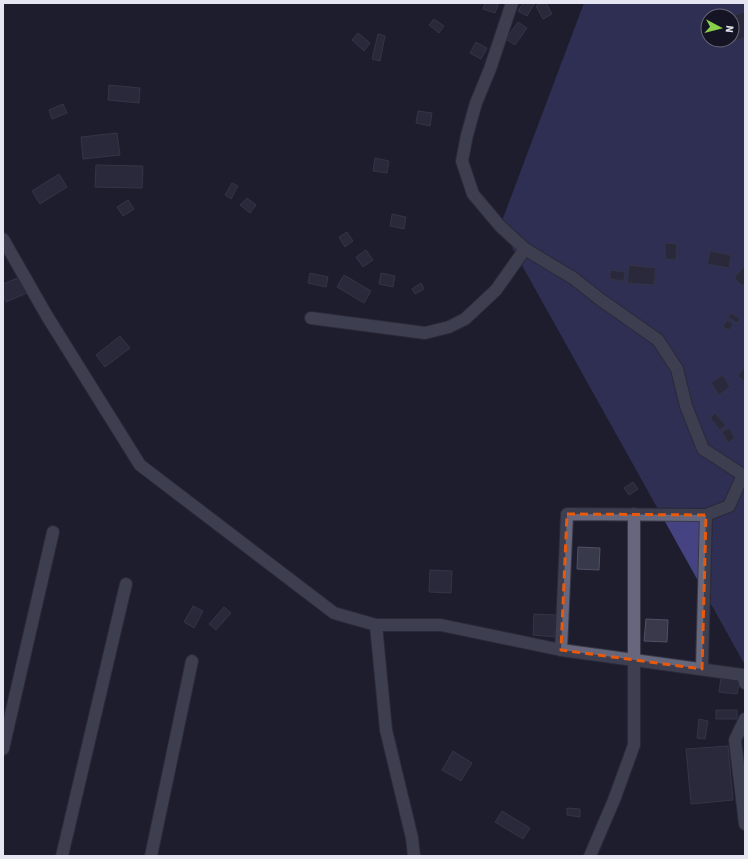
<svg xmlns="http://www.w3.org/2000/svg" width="748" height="859" font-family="'Source Sans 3',sans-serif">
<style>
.forest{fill:#454382;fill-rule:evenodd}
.building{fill:#39394c;stroke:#4f5064}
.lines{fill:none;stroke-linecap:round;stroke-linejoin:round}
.minor-casing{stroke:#393846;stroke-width:14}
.minor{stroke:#66677c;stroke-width:12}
.marked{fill:none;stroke:#e8590c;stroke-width:3;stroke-dasharray:8 5;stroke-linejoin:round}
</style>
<rect width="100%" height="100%" fill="#1d1d2e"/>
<path class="forest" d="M 584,3 L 745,3 L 745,665 L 500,226 ZM 708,16 L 732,16 L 732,40 L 708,40 Z"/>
<g class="building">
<path d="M 485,3 L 494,3 L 498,5 L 495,13 L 483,9 Z"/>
<path d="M 523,3 L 535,3 L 527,16 L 518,11 Z"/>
<path d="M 540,3 L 546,3 L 552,14 L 543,19 L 536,6 Z"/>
<path d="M 745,12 L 745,38 L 733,41 L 732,16 Z"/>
<path d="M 434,19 L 444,26 L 439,33 L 429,25 Z"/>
<path d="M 518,22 L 527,28 L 515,45 L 506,39 Z"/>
<path d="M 358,33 L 370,43 L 364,51 L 352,40 Z"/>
<path d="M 378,34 L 385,36 L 380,61 L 372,59 Z"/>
<path d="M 476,42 L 487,48 L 481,59 L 470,53 Z"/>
<path d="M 109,85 L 140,88 L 139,103 L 108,100 Z"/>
<path d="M 63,104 L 67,113 L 52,119 L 49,110 Z"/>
<path d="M 418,111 L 432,113 L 430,126 L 416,123 Z"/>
<path d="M 117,133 L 120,155 L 83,159 L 81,137 Z"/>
<path d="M 375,158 L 389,161 L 387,173 L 373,171 Z"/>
<path d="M 96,165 L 143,166 L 142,188 L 95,187 Z"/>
<path d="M 59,174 L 67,187 L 40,204 L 32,191 Z"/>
<path d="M 232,183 L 238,186 L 231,199 L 225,195 Z"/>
<path d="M 247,198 L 256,205 L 250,213 L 240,205 Z"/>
<path d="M 128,200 L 134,209 L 123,216 L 117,207 Z"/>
<path d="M 392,214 L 406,217 L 404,229 L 390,226 Z"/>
<path d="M 347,232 L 353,241 L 345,247 L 339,237 Z"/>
<path d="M 665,243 L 677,244 L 676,260 L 665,259 Z"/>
<path d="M 366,250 L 373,260 L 363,267 L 356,257 Z"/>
<path d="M 710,251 L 731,255 L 729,268 L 707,264 Z"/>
<path d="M 629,265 L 656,268 L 654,285 L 627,283 Z"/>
<path d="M 745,265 L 745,283 L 742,286 L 734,278 Z"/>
<path d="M 610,270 L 625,272 L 624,281 L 610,279 Z"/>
<path d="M 310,273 L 328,277 L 326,287 L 308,283 Z"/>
<path d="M 381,273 L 395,276 L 393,287 L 379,284 Z"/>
<path d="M 344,275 L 371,291 L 364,303 L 337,287 Z"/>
<path d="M 20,277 L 27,293 L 6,302 L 3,294 L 3,284 Z"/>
<path d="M 421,283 L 424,289 L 415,294 L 412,289 Z"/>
<path d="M 731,313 L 740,319 L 737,323 L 728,317 Z"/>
<path d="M 727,320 L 733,324 L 730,330 L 723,327 Z"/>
<path d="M 120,336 L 130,348 L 105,367 L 96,355 Z"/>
<path d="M 744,368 L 745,369 L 745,382 L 738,376 Z"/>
<path d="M 723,375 L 730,387 L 719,395 L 711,383 Z"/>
<path d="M 715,413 L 726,425 L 720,430 L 710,418 Z"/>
<path d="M 729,428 L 735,438 L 728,443 L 722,432 Z"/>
<path d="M 633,482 L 638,489 L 629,495 L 624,488 Z"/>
<path d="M 578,547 L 600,548 L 599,570 L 577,569 Z"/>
<path d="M 430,570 L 452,571 L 451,593 L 429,592 Z"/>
<path d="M 193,606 L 203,611 L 194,628 L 184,622 Z"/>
<path d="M 224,607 L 231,613 L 216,630 L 209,624 Z"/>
<path d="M 534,614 L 556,615 L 555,637 L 533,635 Z"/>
<path d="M 646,619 L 668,620 L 667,642 L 644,641 Z"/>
<path d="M 721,677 L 740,680 L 737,694 L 719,692 Z"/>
<rect x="716" y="710" width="21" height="9"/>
<path d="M 699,719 L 708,721 L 705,739 L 697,738 Z"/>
<path d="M 728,746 L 733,800 L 691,804 L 686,749 Z"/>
<path d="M 453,751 L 472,763 L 461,781 L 442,770 Z"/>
<path d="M 567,808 L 580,809 L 580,817 L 567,815 Z"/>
<path d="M 502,811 L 530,828 L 523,839 L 495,822 Z"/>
</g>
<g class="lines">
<defs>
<g id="minor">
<path d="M 512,3 L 490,69 L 476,103 L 467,135 L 462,161 L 473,194 L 500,226 L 525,249 L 573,278 L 601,300 L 658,340 L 677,369 L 686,406 L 703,449 L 743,475 L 729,506 L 706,515 L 702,669"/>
<path d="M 3,239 L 47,316 L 140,465 L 334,613 L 376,625 L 441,625 L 561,650 L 743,675 L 745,683"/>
<path d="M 311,318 L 425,333 L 449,327 L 465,319 L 496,290 L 525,249"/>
<path d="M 376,625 L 386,730 L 412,838 L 414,856"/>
<path d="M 561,650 L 567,514 L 706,515"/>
<path d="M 745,719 L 735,740 L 745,824"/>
<path d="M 3,749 L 53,532"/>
<path d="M 62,856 L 126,584"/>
<path d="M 151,856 L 192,661"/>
<path d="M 590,856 L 614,800 L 634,745 L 634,514"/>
</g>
</defs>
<use href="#minor" class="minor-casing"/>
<use href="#minor" class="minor"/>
</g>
<path d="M0 0H748V859H0ZM 567,514 L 706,515 L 702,669 L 561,650 Z" fill="#1d1d2e" fill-opacity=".55" fill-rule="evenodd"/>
<path class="marked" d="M 567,514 L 706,515 L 702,669 L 561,650 Z"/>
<rect width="748" height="859" fill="none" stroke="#e5e6f2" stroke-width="8"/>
<g transform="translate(720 28) rotate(97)"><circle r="19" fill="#141424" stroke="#686876"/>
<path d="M0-3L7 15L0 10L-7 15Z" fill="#89cf49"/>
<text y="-6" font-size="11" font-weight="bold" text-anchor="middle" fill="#e5e6f2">N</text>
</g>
</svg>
